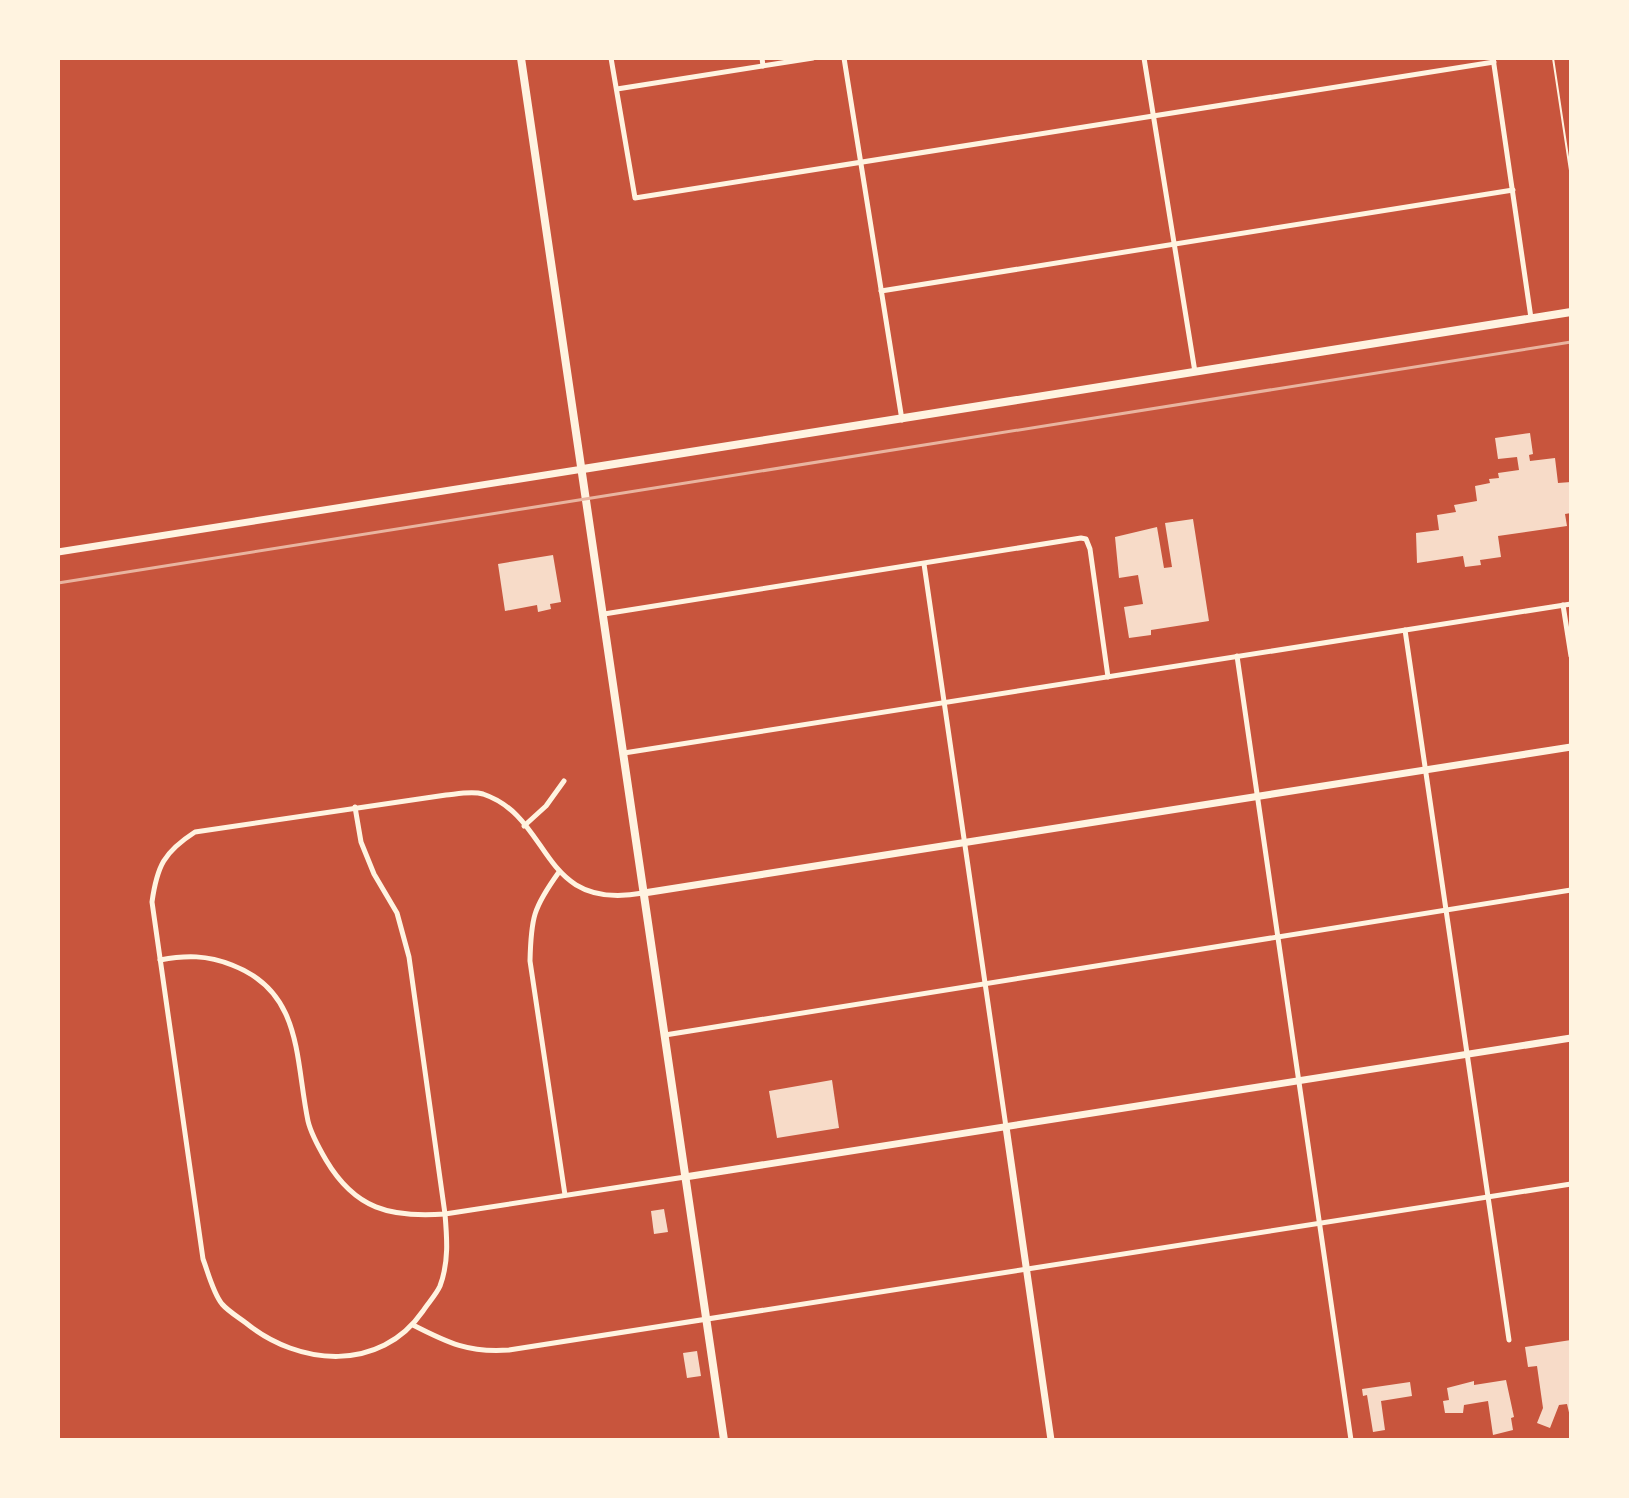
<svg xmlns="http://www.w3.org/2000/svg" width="1629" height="1498" font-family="Lato,sans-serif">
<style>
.building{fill:#f7dbc8}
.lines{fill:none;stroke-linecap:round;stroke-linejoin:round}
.path{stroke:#fff3e0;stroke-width:2}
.minor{stroke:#fff3e0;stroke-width:5}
.tertiary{stroke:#fff3e0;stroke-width:7}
.secondary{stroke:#fff3e0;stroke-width:8}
.rail{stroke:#e9b49f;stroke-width:3}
</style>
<rect width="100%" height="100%" fill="#c8553d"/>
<g class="building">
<path d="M 1530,433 L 1533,454 L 1529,455 L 1530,461 L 1555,458 L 1558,483 L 1571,482 L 1571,513 L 1565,514 L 1567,526 L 1498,536 L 1501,557 L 1480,560 L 1481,565 L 1465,567 L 1463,556 L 1417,563 L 1416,533 L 1439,530 L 1437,515 L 1456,512 L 1454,505 L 1477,501 L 1475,486 L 1490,483 L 1489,479 L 1499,478 L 1498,473 L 1519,470 L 1517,457 L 1498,459 L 1495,438 Z"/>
<path d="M 1193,519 L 1209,621 L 1151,630 L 1151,635 L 1129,638 L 1124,607 L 1143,604 L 1138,575 L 1119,578 L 1115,537 L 1157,527 L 1164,568 L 1172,567 L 1165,523 Z"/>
<path d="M 553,555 L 561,602 L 550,604 L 551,609 L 538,612 L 537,605 L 505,611 L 498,564 Z"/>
<path d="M 832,1080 L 839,1128 L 777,1138 L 769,1091 Z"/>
<path d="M 664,1209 L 668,1232 L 654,1234 L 651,1211 Z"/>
<path d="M 1571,1340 L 1571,1421 L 1567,1404 L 1559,1405 L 1550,1428 L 1537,1423 L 1543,1408 L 1537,1366 L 1528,1367 L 1525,1347 Z"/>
<path d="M 697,1351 L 701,1376 L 687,1378 L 683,1353 Z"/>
<path d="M 1506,1380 L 1514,1417 L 1511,1418 L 1513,1430 L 1493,1435 L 1488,1401 L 1464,1405 L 1463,1413 L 1445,1413 L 1443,1401 L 1449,1400 L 1447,1388 L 1474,1381 L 1474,1385 Z"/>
<path d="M 1410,1382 L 1412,1396 L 1381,1401 L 1385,1430 L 1373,1432 L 1367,1395 L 1363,1396 L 1362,1389 Z"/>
</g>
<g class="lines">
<path class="path" d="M 1553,58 L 1571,177"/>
<g class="minor">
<path d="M 611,58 L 635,198 L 1494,62"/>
<path d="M 762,58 L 763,66"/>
<path d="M 844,58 L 902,420"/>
<path d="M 1144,58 L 1195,372"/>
<path d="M 1493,58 L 1531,318"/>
<path d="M 617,89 L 813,58"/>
<path d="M 881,291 L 1513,190"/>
<path d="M 924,564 L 1006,1127"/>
<path d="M 1563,605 L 1571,656"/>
<path d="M 604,614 L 1081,538 L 1086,539 L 1090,549 L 1108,677"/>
<path d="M 1405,630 L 1509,1340"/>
<path d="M 1237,656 L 1351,1440"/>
<path d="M 624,753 L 1571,604"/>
<path d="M 524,826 L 546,806 L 564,781"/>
<path d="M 559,872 C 533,908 531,918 530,961 L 565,1195"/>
<path d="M 643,893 C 538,912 554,818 483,794 C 472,791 457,794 446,795 L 195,832 C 164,852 157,866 152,902 L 203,1259 C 208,1272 213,1293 222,1304 C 228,1311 238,1317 246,1323 C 299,1366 380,1373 423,1311 C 428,1303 436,1295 440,1286 C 449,1262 447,1238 445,1214 L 685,1177"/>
<path d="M 160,960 C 186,955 207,955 232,965 C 303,992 295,1059 308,1121 C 311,1134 319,1148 326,1160 C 355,1209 390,1218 445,1214 L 409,957 L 397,913 L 374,874 L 361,842 L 355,807"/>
<path d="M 665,1035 L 1571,890"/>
<path d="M 413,1325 C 448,1343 469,1353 509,1350 L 1571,1184"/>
</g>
<g class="tertiary">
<path d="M 58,552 L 583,469"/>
<path d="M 644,893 L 1571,747"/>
<path d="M 1006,1127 L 1051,1440"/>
<path d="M 685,1177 L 1571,1038"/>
</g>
<g class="secondary">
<path d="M 521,58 L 724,1440"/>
<path d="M 583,469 L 1571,312"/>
</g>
<path class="rail" d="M 58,583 L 1571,342"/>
</g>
<rect width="1629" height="1498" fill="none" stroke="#fff3e0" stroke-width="120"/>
</svg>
